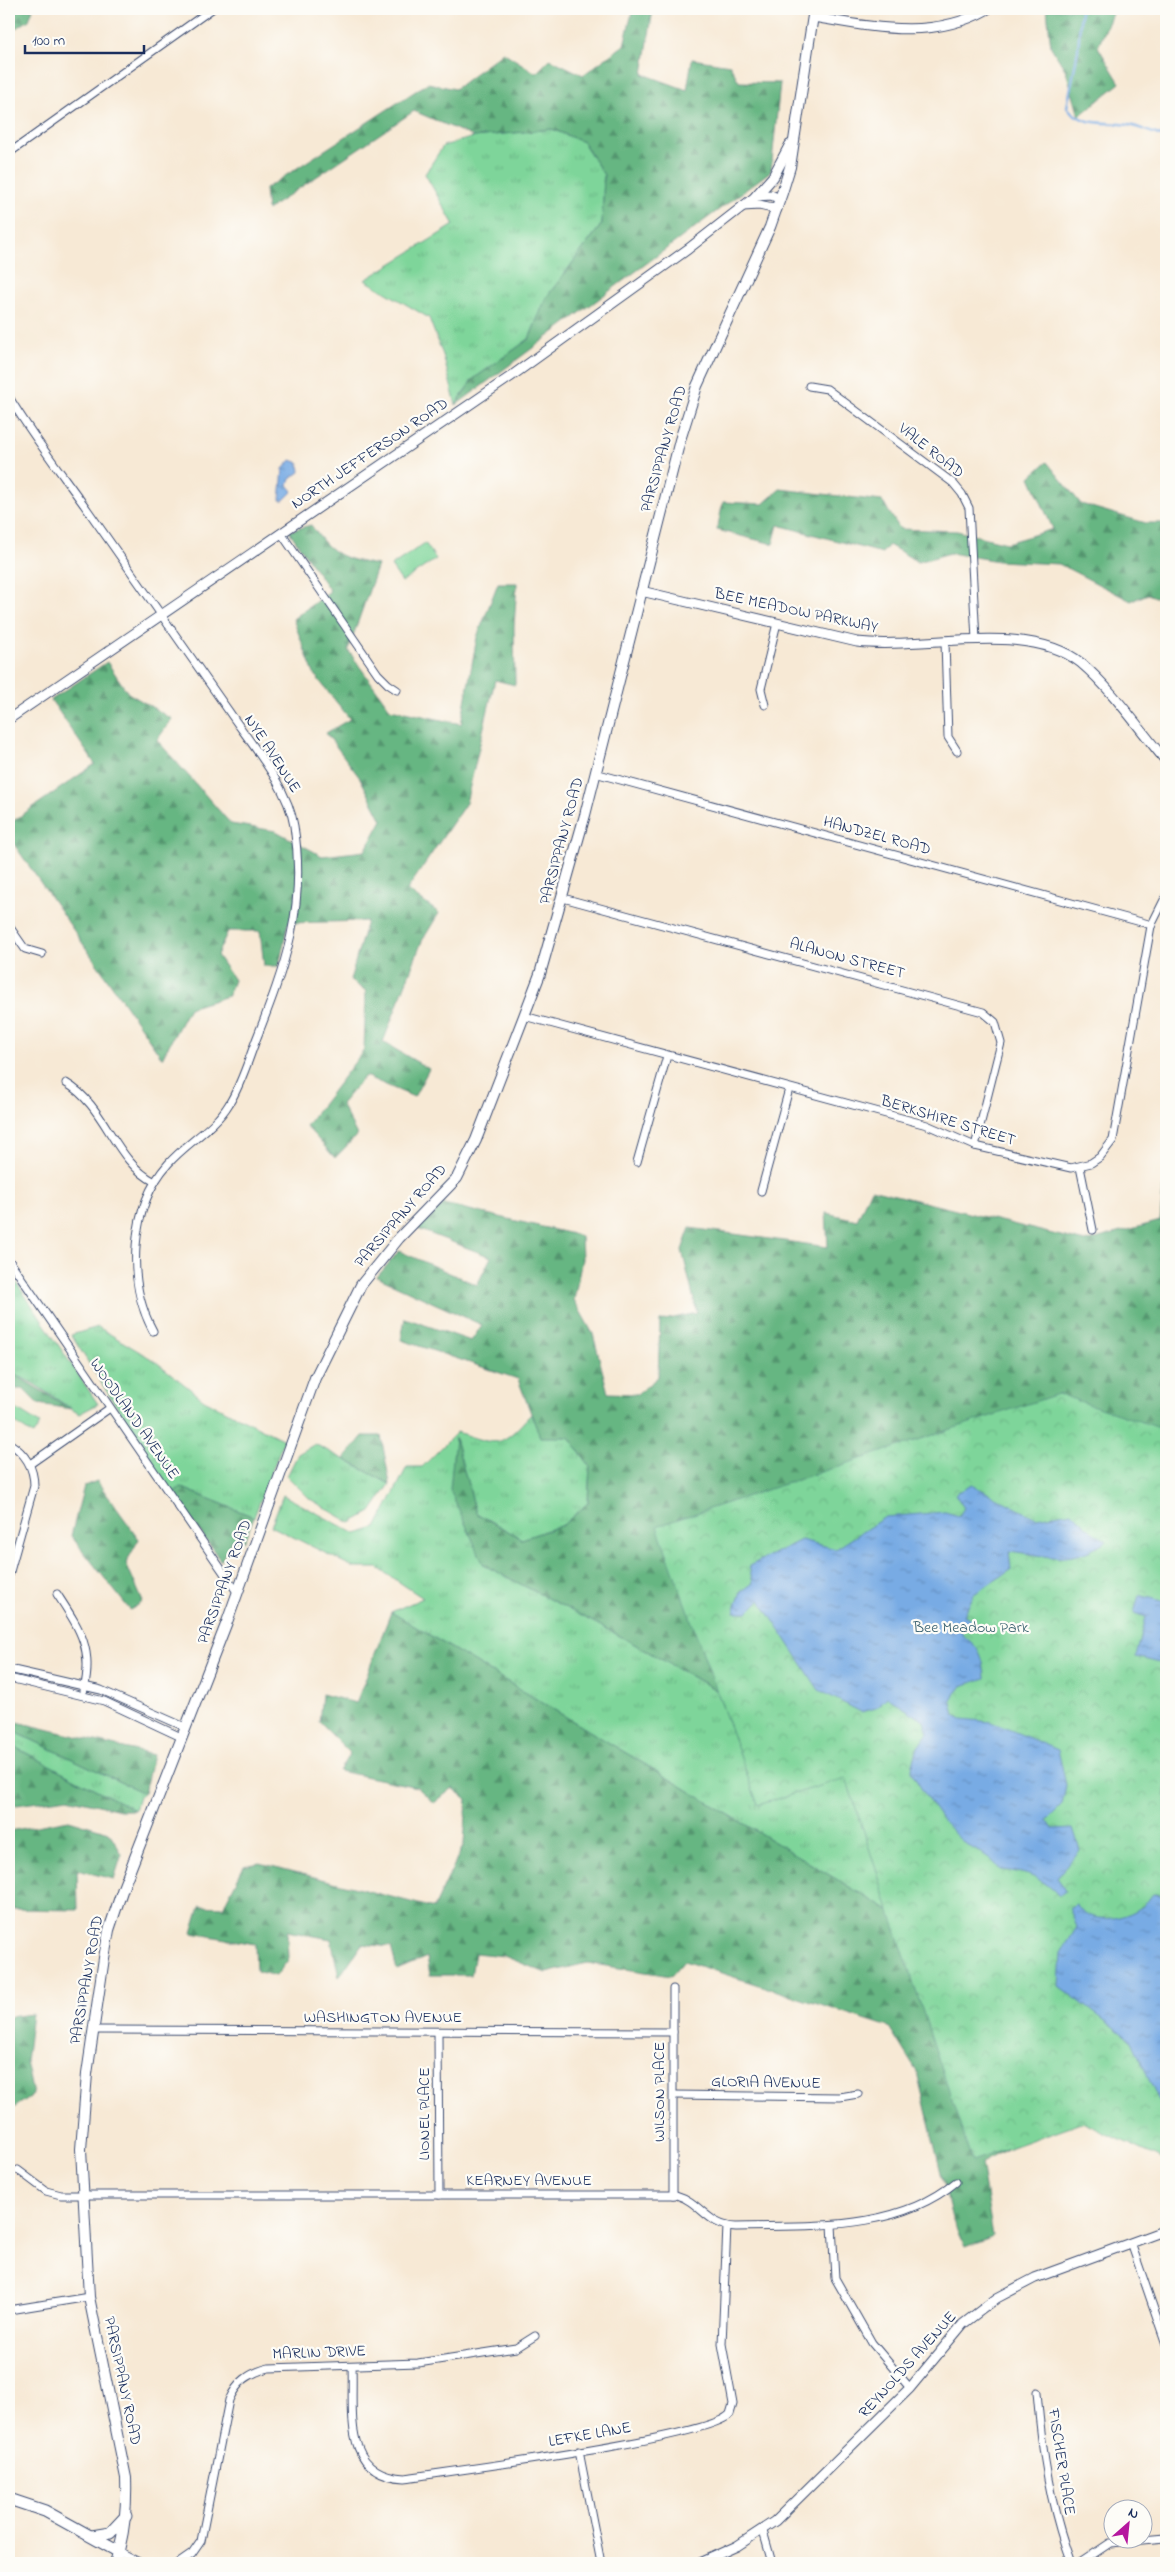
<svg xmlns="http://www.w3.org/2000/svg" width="1175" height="2572" font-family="'Indie Flower',sans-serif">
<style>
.grass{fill:url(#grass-tufts);stroke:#4c827c}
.forest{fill:url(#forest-firs);stroke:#407270}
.park{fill:url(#park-crowns);stroke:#4c827c}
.pitch{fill:#7ed59a;stroke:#4c827c}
.water{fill:url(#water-ripples);stroke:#4a6da1}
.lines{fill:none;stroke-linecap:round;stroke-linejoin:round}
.stream{stroke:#78abe4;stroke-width:2.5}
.minor-casing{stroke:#3c4b70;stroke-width:9}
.tertiary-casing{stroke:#3c4b70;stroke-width:11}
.secondary-casing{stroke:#3c4b70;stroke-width:12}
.primary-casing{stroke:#3c4b70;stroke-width:13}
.minor{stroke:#fff;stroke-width:7}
.tertiary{stroke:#fff;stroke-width:9}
.secondary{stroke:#fff;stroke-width:10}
.primary{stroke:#fff;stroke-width:11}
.labels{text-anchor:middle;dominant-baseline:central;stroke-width:4.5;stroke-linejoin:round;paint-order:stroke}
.street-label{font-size:16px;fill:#1b2f5e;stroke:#fdfcf7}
.park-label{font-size:16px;fill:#396170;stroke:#fdfcf7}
</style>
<defs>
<pattern id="grass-tufts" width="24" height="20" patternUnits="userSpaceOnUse" patternTransform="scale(1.25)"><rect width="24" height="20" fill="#7ed59a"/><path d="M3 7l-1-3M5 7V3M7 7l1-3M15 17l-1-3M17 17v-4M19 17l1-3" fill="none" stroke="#6cb787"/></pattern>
<pattern id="forest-firs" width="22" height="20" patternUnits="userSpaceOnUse" patternTransform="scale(1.25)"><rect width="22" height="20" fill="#66b682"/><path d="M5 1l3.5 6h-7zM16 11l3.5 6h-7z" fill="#53946e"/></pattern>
<pattern id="park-crowns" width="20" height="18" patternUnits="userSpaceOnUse" patternTransform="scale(1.25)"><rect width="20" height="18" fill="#7ed59a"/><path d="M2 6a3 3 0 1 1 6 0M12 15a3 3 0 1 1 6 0" fill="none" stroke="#6cb787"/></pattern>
<pattern id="water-ripples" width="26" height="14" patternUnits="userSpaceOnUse" patternTransform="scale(1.25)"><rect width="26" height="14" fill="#78abe4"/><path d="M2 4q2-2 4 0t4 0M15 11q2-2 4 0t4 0" fill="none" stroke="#628cbc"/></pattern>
</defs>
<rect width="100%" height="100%" fill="#fdfcf7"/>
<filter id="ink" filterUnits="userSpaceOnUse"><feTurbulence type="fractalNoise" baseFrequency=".02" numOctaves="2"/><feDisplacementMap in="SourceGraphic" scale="10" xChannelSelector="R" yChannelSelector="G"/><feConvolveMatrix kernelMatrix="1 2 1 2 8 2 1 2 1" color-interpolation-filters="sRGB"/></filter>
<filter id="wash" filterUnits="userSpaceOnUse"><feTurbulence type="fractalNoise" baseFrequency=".0096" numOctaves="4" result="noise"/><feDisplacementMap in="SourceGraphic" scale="20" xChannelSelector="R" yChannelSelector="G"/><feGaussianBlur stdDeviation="1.12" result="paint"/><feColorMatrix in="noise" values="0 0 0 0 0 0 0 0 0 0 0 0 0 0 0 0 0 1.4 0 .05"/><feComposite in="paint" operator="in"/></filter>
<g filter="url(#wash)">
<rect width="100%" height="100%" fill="#f7e9d5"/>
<g class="grass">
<path d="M 552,129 L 583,142 L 604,175 L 602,224 L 546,298 L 529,339 L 472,380 L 456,405 L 443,355 L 429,318 L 365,280 L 454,225 L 425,174 L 443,146 L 474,137 Z"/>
<path d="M 16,1282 L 98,1404 L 79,1414 L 34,1384 L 9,1371 L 9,1286 Z"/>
<path d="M 98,1327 L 155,1361 L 204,1400 L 284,1440 L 254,1517 L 180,1487 L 172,1494 L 71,1335 Z"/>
<path d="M 531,1414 L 540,1436 L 569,1437 L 590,1466 L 588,1503 L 563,1525 L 522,1539 L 476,1513 L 455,1440 L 484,1565 L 620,1636 L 716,1690 L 958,1836 L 989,1965 L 886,1909 L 391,1612 L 423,1598 L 378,1568 L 355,1568 L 271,1526 L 283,1495 L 356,1534 L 376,1528 L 407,1467 L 422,1467 L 457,1432 C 500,1447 501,1447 531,1414 Z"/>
<path d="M 315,1444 L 390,1484 L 371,1512 L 351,1523 L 310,1499 L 287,1476 L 298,1454 Z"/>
<path d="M 9,1729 L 144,1793 L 139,1797 L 135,1810 L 9,1744 Z"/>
</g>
<g class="forest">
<path d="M 9,9 L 33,9 L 29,20 L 9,33 Z"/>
<path d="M 633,9 L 653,9 L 643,74 L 687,90 L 692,59 L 730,65 L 739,82 L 780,83 L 771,171 L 456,405 L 472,380 L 529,339 L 546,298 L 602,224 L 604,175 L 583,142 L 552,129 L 474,137 L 414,111 L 267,210 L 265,189 L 428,83 L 455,89 L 503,52 L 536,73 L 550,59 L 583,75 L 624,45 Z"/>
<path d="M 1047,9 L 1114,9 L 1098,47 L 1120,83 L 1079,116 L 1066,71 L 1051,47 Z"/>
<path d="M 1047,462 L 1081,504 L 1146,523 L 1166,523 L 1166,602 L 1148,594 L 1131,601 L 1059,564 L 998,561 L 950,553 L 918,562 L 889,545 L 882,553 L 778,525 L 773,544 L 717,530 L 723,502 L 763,504 L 780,489 L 882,501 L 900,529 L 957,531 L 1007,543 L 1053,529 L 1030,477 Z"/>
<path d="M 311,525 C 332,556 343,559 378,565 L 348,650 L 390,709 L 461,724 L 477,637 L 498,583 L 517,583 L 514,627 L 515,685 L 495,680 L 466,803 L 407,890 L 439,913 L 422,941 L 383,1042 L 429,1069 L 414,1097 L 365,1076 L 341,1104 L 357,1135 L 335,1158 L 306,1126 L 364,1050 L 366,991 L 350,980 L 367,921 L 288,923 L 279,966 L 264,966 L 260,931 L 228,931 L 217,955 L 234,980 L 228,996 L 189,1008 L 162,1058 L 9,837 L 9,824 L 95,764 L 51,700 L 107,662 L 128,693 L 172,719 L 157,740 L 231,824 L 276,831 L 322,856 L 365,851 L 382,820 L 360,778 L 326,733 L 350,719 L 314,674 L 293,619 L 330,591 L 289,531 Z"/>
<path d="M 1166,1181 L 1166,1571 L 958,1836 L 716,1690 L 620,1636 L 484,1565 L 450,1490 L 455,1438 L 476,1513 L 522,1539 L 563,1525 L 588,1503 L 590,1466 L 569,1437 L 540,1437 L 518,1379 L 401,1340 L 405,1318 L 471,1341 L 482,1325 L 377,1277 L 399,1251 L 477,1285 L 491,1257 L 418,1229 L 444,1204 L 581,1236 L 582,1259 L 574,1300 L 593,1334 L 608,1393 L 637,1394 L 658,1377 L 660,1321 L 697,1313 L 682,1250 L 690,1228 L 828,1247 L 826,1213 L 857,1220 L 871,1189 L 1085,1242 L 1160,1221 L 1163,1188 Z"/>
<path d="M 9,1371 L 71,1409 L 38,1404 L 23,1389 L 9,1389 Z"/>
<path d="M 363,1436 L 381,1436 L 390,1484 L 344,1459 Z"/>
<path d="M 97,1481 L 139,1539 L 126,1563 L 143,1602 L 130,1610 L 71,1536 L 84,1486 Z"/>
<path d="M 180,1487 L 254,1517 L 244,1541 L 232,1540 L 221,1561 L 173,1494 Z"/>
<path d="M 391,1612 L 886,1909 L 989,1965 L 1074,2111 L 1049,2127 L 981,2163 L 993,2236 L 965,2247 L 952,2219 L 917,2072 L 889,2027 L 684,1961 L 671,1976 L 587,1963 L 546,1973 L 504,1956 L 475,1953 L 471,1975 L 430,1975 L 427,1957 L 397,1970 L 391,1947 L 362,1944 L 339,1977 L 331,1939 L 287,1931 L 288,1960 L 276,1976 L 256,1971 L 255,1944 L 192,1933 L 200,1906 L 223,1907 L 244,1866 L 260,1863 L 434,1908 L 464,1844 L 467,1799 L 453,1788 L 434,1803 L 417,1787 L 339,1771 L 350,1753 L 319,1722 L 322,1694 L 356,1703 Z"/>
<path d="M 9,1720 L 153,1755 L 144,1793 L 9,1729 Z"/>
<path d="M 9,1744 L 135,1810 L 120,1810 L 68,1798 L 9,1806 Z"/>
<path d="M 69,1820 L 109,1832 L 122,1854 L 114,1879 L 77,1870 L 78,1910 L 9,1909 L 9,1831 Z"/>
<path d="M 32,2014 L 26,2061 L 33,2095 L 15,2107 L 9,2107 L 9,2017 Z"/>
</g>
<path class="park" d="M 1058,1394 L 1166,1430 L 1166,2161 L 1082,2122 L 972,2161 L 846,1778 L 758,1805 L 657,1526 Z"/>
<g class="pitch">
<path d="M 425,543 L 436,559 L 402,582 L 391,566 Z"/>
<path d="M 16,1409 L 40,1424 L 33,1435 L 9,1419 Z"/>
</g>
<g class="water">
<path d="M 291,460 L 299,463 L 300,472 L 290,479 L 288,485 L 293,491 L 284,500 L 280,500 L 283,469 Z"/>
<path d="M 972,1485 L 1036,1518 L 1072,1512 L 1091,1531 L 1107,1541 C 1068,1566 1051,1556 1009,1551 L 1011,1570 L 974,1594 L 964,1615 L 973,1620 L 972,1628 L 962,1628 L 962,1635 C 980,1648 983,1655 985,1678 L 962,1686 L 951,1699 L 955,1715 L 962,1719 L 991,1722 L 1058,1750 L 1066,1785 L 1062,1805 L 1047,1820 L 1053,1829 L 1073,1828 L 1080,1850 L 1057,1877 L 1065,1891 L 1059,1896 C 1044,1878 1023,1871 1000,1870 C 988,1853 981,1855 966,1844 C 945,1829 925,1794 911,1772 L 918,1747 L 928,1733 L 924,1721 L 887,1697 L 876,1708 L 861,1712 L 819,1690 L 760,1600 L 748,1612 L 734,1612 L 741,1592 L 753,1583 L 749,1566 L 801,1540 L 836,1549 L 885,1517 L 945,1512 L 959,1516 L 964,1508 L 955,1494 Z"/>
<path d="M 1139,1595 L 1166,1602 L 1166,1612 L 1158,1643 L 1166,1645 L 1164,1664 L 1136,1657 L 1146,1617 L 1134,1613 Z"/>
<path d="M 1153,1894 L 1166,1896 L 1166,2107 L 1160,2103 L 1132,2041 L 1059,1986 L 1061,1953 L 1077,1927 L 1069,1908 L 1075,1904 C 1090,1925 1123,1921 1143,1906 C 1147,1903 1150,1897 1153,1894 Z"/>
</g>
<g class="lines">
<path class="stream" d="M 1081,9 L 1078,50 L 1067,107 C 1084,129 1109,120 1133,126 C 1144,129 1154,134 1166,137"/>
</g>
</g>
<g filter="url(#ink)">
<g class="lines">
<defs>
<g id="minor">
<path d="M 9,153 L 212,9"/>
<path d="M 809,386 L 827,389 L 953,483 L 962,494 L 969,508 L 976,640"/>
<path d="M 9,397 C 33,437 62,474 89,512 C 135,578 182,644 228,710 C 250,743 288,786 294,826 C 307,907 285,966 256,1040 C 248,1061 241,1085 229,1104 C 214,1129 187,1142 168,1164 C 130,1207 126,1281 153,1331"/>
<path d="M 281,533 L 378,674 L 388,684 L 397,690"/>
<path d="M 945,642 L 948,737 L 957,751"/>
<path d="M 765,705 L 761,689 L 777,623"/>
<path d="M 595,773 L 1152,925"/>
<path d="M 563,898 L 983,1012 L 995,1022 L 1001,1043 L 975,1146"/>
<path d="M 9,926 L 25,949 L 42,954"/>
<path d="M 524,1016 L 927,1125 L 975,1146 L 1071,1168 L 1091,1163 L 1100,1157 L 1113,1140 L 1151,926 L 1166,896"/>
<path d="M 66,1083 C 106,1106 114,1161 155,1182"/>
<path d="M 637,1162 L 667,1056"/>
<path d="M 1080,1167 L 1093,1230"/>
<path d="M 761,1191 L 789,1089"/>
<path d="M 9,1260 L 237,1592"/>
<path d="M 9,1443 C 25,1453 34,1466 34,1486 L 9,1575"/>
<path d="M 30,1464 L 110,1408"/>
<path d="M 57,1594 C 79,1628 94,1648 84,1690"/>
<path d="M 9,1669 L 101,1690 L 185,1727"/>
<path d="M 9,1678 L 104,1701 L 181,1737"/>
<path d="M 673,1989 L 673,2195"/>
<path d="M 94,2030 L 673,2032"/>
<path d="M 438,2032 L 439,2195"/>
<path d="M 674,2095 L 840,2097 L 858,2094"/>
<path d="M 18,2170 L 46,2191 L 61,2195 L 676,2195 C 701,2202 707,2226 736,2227 C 810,2225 896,2232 956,2182"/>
<path d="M 832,2225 L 835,2278 L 872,2343 L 910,2388"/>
<path d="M 1131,2243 L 1166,2344"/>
<path d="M 9,2310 L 89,2297"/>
<path d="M 352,2366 C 354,2411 341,2475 405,2478 C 451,2471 711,2438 730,2414 L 733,2404 L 722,2344 L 727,2226"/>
<path d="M 1037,2392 C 1042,2452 1050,2506 1071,2563"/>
<path d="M 579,2451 L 601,2563"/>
<path d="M 763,2531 L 772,2563"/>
<path d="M 119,2552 L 141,2563"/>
<path d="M 179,2563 L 192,2554 L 201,2541 L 229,2400 C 237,2382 249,2373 269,2368 L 418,2363 L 516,2348 L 535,2336"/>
<path d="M 1080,2563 L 1110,2543 L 1166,2538"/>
</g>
<g id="tertiary">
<path d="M 813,17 C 873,27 932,41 988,9"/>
<path d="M 743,206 L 759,205 L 777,209"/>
<path d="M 641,591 L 857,642 C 924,650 1027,620 1081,663 C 1112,689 1140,730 1166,761"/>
<path d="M 9,719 L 510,377 L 688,249 L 756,196 L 771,195 L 780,199"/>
<path d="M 699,2563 L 737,2546 L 775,2521 L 910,2388 L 963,2324 L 997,2298 L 1035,2278 L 1166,2230"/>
</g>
<g id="secondary">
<path d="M 756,196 L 773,177 L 790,145"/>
<path d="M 115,2563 C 125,2535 127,2508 126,2478 L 89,2297 L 81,2149 L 87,2074 L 104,1958 L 109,1930 L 123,1888 L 227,1622 L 315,1378 L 361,1285 L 399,1238 L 457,1178 L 476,1140 L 524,1016 L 540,974 L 585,815 L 680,440 L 697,386 L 770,227 L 782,193 L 790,167 L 814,9"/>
</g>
<g id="primary">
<path d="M 9,2499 L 45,2511 L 119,2552"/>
<path d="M 92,2536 L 110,2533 L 126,2516"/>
</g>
</defs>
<use href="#minor" class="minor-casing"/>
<use href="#tertiary" class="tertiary-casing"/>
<use href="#secondary" class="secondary-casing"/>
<use href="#primary" class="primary-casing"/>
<use href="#minor" class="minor"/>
<use href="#tertiary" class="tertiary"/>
<use href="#secondary" class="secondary"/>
<use href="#primary" class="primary"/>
</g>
</g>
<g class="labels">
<g class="street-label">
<text transform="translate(664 449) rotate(-74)">PARSIPPANY ROAD</text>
<text transform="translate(931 451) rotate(38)">VALE ROAD</text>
<text transform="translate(370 454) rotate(-34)">NORTH JEFFERSON ROAD</text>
<text transform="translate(796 611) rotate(12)">BEE MEADOW PARKWAY</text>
<text transform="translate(272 754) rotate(57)">NYE AVENUE</text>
<text transform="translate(877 836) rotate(15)">HANDZEL ROAD</text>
<text transform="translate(562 841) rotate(-75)">PARSIPPANY ROAD</text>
<text transform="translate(847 959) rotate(15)">ALANON STREET</text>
<text transform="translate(948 1121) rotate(17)">BERKSHIRE STREET</text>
<text transform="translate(401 1216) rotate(-49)">PARSIPPANY ROAD</text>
<text transform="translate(134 1419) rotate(55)">WOODLAND AVENUE</text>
<text transform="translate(225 1582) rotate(-70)">PARSIPPANY ROAD</text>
<text transform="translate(87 1980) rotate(-80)">PARSIPPANY ROAD</text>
<text x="383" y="2018">WASHINGTON AVENUE</text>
<text transform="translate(766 2083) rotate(1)">GLORIA AVENUE</text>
<text transform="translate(660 2092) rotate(-90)">WILSON PLACE</text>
<text transform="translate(425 2114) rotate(-90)">LIONEL PLACE</text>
<text x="529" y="2181">KEARNEY AVENUE</text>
<text transform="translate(319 2353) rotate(-2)">MARLIN DRIVE</text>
<text transform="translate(908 2365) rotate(-48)">REYNOLDS AVENUE</text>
<text transform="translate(122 2381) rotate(78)">PARSIPPANY ROAD</text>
<text transform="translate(590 2435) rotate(-10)">LEFKE LANE</text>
<text transform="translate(1061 2462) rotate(81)">FISCHER PLACE</text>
</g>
<g class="park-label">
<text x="971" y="1628">Bee Meadow Park</text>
</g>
</g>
<rect width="1175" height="2572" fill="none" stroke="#fdfcf7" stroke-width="30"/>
<g transform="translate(1128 2524) rotate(27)"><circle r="24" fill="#fdfcf7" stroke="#a3aaba"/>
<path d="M0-4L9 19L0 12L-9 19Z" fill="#b5179e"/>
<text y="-8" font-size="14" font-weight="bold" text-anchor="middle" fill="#1b2f5e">N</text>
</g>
<path d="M25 45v8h119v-8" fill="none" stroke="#1b2f5e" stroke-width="2.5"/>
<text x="32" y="45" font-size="15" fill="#1b2f5e" stroke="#fdfcf7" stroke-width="4" paint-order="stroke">100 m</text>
</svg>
